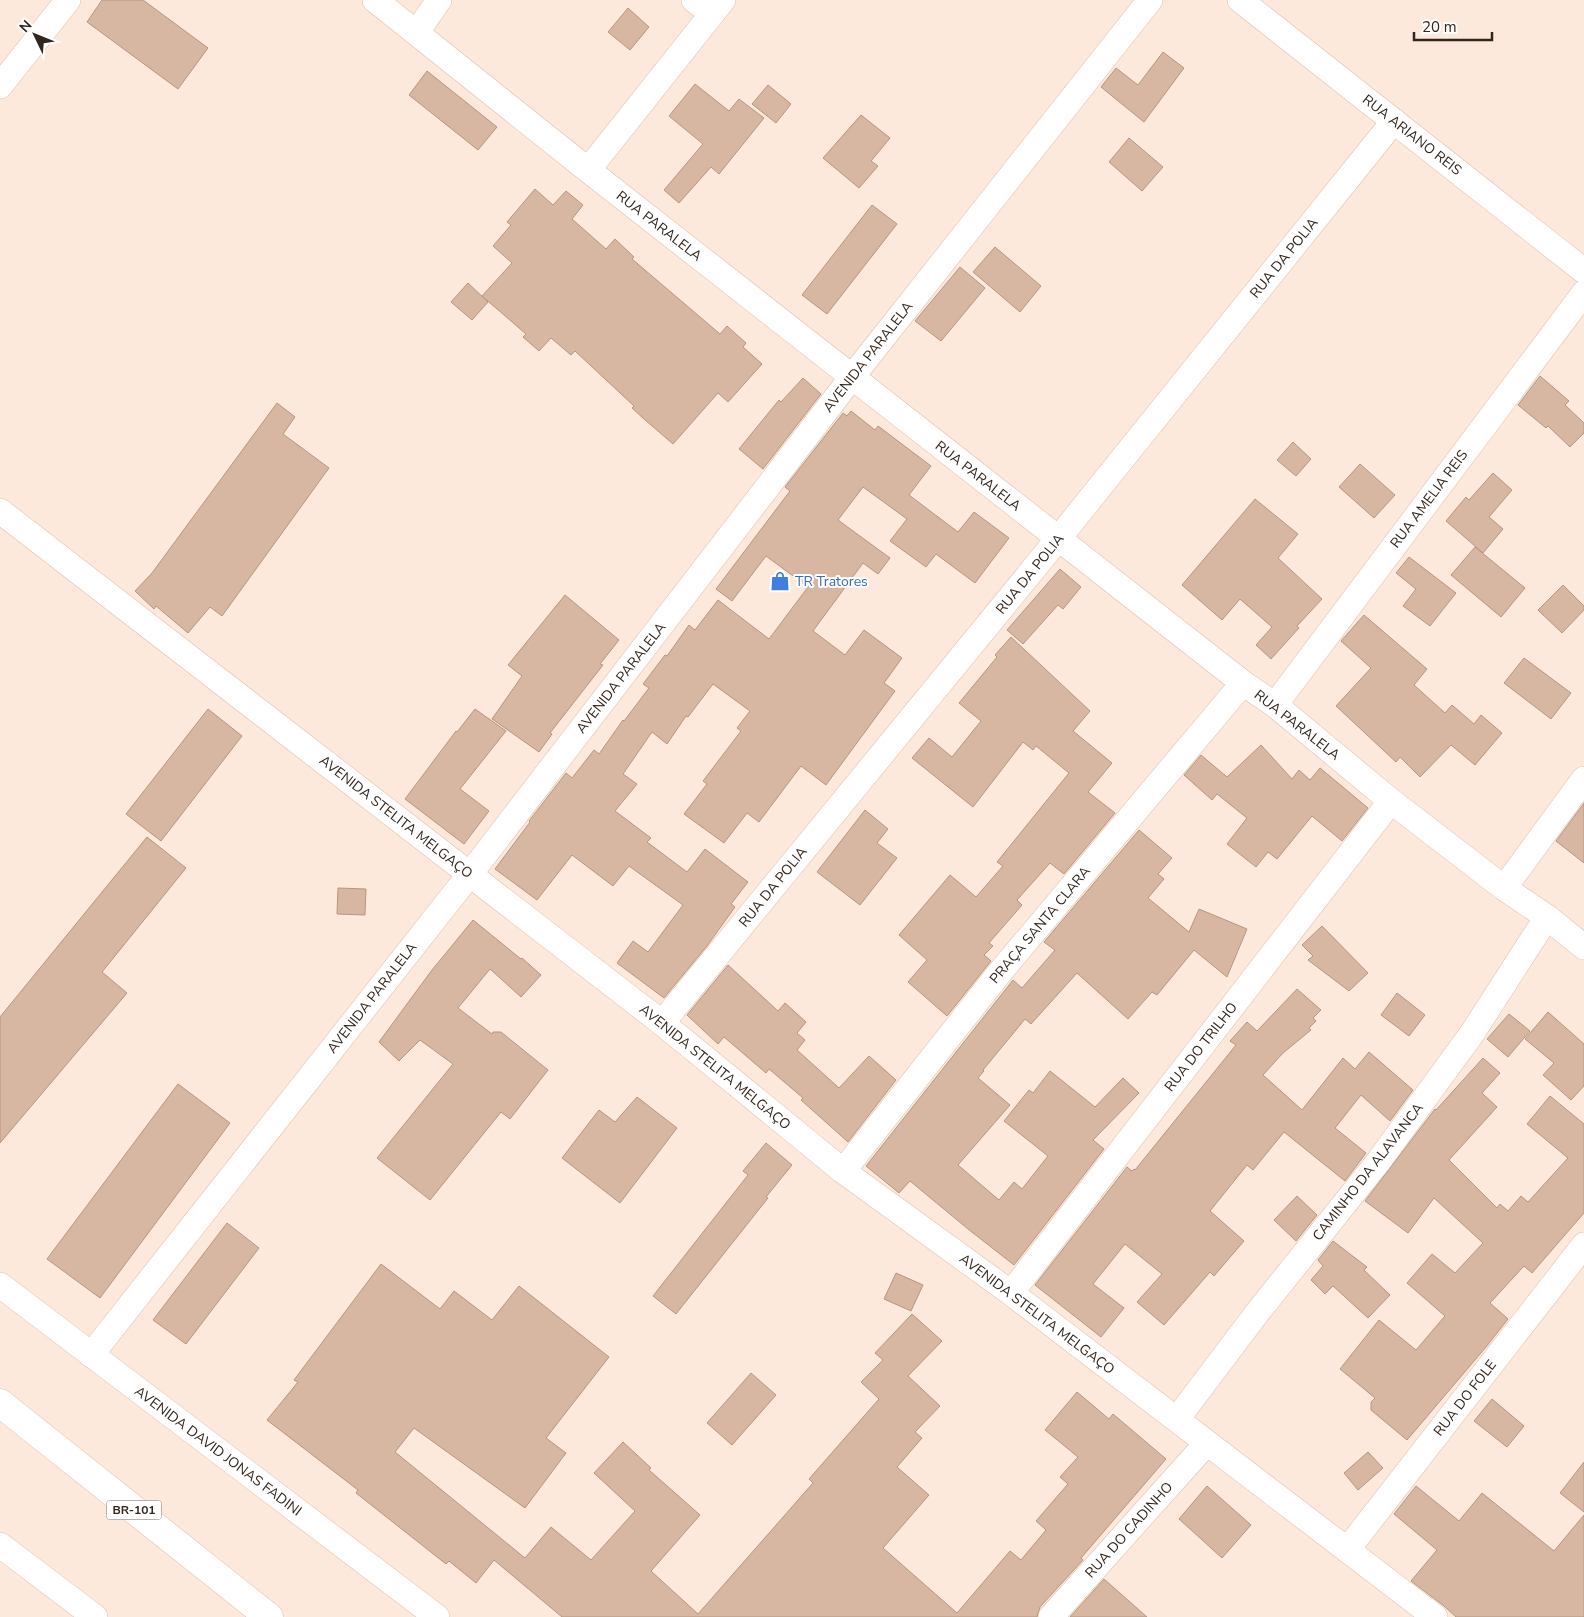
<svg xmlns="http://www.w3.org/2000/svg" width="1584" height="1617" font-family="'Nunito Sans',sans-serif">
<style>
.building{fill:#d7b7a2;stroke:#b59681}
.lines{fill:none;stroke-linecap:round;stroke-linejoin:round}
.minor-casing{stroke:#debfa9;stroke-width:26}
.highway-casing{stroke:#debfa9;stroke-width:29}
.minor{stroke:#fff;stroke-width:25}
.highway{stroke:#fff;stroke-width:28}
.labels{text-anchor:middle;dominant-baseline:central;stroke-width:4;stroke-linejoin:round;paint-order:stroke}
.shield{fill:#fff;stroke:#6f6660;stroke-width:1}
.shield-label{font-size:12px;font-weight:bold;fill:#31251c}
.street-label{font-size:14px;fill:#31251c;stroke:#fff}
.shop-label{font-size:14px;fill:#366cbe;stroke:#fff;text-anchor:start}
</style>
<rect width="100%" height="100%" fill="#fde9db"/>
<g class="building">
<path d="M 102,0 L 143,0 L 208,48 L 178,89 L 87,22 Z"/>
<path d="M 628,8 L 649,27 L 630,50 L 608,32 Z"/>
<path d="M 1163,52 L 1184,68 L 1144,122 L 1101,87 L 1116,68 L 1138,85 Z"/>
<path d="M 427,71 L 497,127 L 478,150 L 409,95 Z"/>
<path d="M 695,84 L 729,111 L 739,99 L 764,118 L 719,174 L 711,167 L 679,203 L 664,190 L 703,144 L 669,116 Z"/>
<path d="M 768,85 L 791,104 L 776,123 L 752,104 Z"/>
<path d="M 861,115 L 890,138 L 871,161 L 878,166 L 859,188 L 823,158 Z"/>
<path d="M 1129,138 L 1163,167 L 1142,191 L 1109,162 Z"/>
<path d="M 535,189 L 553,205 L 566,191 L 583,205 L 572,219 L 606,249 L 615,239 L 634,257 L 632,259 L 720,334 L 727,326 L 746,343 L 743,347 L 762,364 L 728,402 L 718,393 L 673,444 L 644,419 L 632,408 L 634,406 L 575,351 L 571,355 L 551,338 L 539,351 L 523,337 L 526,334 L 482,296 L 512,263 L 493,246 L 511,225 L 507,222 Z"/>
<path d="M 872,205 L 897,224 L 827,314 L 802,295 Z"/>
<path d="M 995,247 L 1041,286 L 1020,312 L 973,272 Z"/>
<path d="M 960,267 L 985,288 L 941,341 L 915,321 Z"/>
<path d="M 468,283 L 488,302 L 472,320 L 451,302 Z"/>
<path d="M 1540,376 L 1569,401 L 1565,405 L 1584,423 L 1584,433 L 1570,447 L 1548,426 L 1546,428 L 1518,405 Z"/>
<path d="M 803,378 L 821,394 L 763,469 L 739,449 L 779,400 L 781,402 Z"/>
<path d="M 277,403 L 295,417 L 283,434 L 329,468 L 222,616 L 210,607 L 188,633 L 156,606 L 154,609 L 135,591 L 152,573 Z"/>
<path d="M 851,411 L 875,430 L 878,426 L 931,466 L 909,495 L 958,532 L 974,512 L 1009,538 L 975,583 L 936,554 L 926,567 L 890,541 L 907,519 L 863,487 L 838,520 L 890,558 L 878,574 L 863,563 L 813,631 L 845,655 L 864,630 L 902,658 L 884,683 L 895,691 L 826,785 L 801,766 L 759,822 L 747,813 L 724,843 L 684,814 L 707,784 L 703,781 L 741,731 L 737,728 L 750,711 L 713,684 L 688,717 L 686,716 L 667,744 L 652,732 L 623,774 L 637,784 L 615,811 L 651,838 L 647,842 L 687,872 L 705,849 L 748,882 L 731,904 L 735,907 L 707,946 L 664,998 L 617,963 L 633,941 L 648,952 L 683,905 L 629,866 L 613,886 L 572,855 L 537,900 L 495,869 L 530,822 L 529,821 L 566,773 L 572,778 L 594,750 L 599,754 L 623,720 L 624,721 L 649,688 L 643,684 L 665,655 L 667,656 L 689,625 L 695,630 L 718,600 L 769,639 L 808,587 L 766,556 L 732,601 L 716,589 L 790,491 L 785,487 L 843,413 L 847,416 Z"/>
<path d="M 1293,442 L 1311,459 L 1296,476 L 1277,460 Z"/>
<path d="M 1360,464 L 1395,495 L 1374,518 L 1339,487 Z"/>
<path d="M 1493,473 L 1512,490 L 1489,517 L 1503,529 L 1483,553 L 1446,521 L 1466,497 L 1469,500 Z"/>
<path d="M 1255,499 L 1298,534 L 1278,558 L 1322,599 L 1297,626 L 1299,628 L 1271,659 L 1256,645 L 1272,627 L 1240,599 L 1222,620 L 1182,585 Z"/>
<path d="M 1475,547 L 1525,588 L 1501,617 L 1451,575 Z"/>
<path d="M 1409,557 L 1456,593 L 1430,626 L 1403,606 L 1416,589 L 1396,573 Z"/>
<path d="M 1060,569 L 1081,587 L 1063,609 L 1058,605 L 1023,644 L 1007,630 Z"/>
<path d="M 1563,585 L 1584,606 L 1584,610 L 1562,633 L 1538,610 Z"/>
<path d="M 565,595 L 619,640 L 600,664 L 603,665 L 550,733 L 552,734 L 539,752 L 492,719 L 522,676 L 508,665 Z"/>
<path d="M 1364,615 L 1427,669 L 1414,685 L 1445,713 L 1452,705 L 1474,724 L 1481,715 L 1502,733 L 1475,765 L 1451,745 L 1420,777 L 1400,757 L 1396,762 L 1336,706 L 1371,668 L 1341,641 Z"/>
<path d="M 1011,637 L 1090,711 L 1073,731 L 1112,763 L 1088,792 L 1115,813 L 1064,874 L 1050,863 L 1017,900 L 1022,905 L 989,943 L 993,946 L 984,955 L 991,961 L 947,1016 L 908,982 L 927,960 L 899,935 L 950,875 L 976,897 L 1003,866 L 997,862 L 1069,773 L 1036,746 L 1033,750 L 1023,742 L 973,807 L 912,758 L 929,738 L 952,757 L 981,721 L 959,703 L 997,657 L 995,655 Z"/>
<path d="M 1524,658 L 1571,693 L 1551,719 L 1504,683 Z"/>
<path d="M 208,709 L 242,736 L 161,841 L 126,814 Z"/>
<path d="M 475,709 L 506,731 L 460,789 L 489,811 L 464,844 L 405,799 L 456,731 L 457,732 Z"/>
<path d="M 1261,745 L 1292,779 L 1299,770 L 1310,780 L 1320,768 L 1368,808 L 1342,841 L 1312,816 L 1277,859 L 1268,852 L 1256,867 L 1227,844 L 1247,818 L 1217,794 L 1212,800 L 1184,775 L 1201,755 L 1227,777 Z"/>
<path d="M 1584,803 L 1584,863 L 1556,841 Z"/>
<path d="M 865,810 L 888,829 L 877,843 L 897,858 L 860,905 L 817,872 Z"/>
<path d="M 1139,830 L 1172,858 L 1158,874 L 1164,879 L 1148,898 L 1189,932 L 1199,909 L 1247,929 L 1227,977 L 1194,950 L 1157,995 L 1152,992 L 1128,1019 L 1077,973 L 1031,1024 L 1025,1019 L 983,1070 L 984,1071 L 978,1078 L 1010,1105 L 958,1165 L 999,1200 L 1014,1182 L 1022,1189 L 1048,1156 L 1004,1121 L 1029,1090 L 1033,1093 L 1050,1071 L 1095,1107 L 1123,1078 L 1139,1093 L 1093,1140 L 1104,1149 L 1014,1265 L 968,1229 L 910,1181 L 899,1193 L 866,1166 L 1013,980 L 1022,988 L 1055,950 L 1044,942 Z"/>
<path d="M 147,837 L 186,868 L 102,972 L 127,993 L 0,1143 L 0,1017 Z"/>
<path d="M 338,888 L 366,889 L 365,915 L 337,914 Z"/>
<path d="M 473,920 L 521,959 L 522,958 L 541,975 L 521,997 L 490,969 L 458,1008 L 492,1034 L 493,1032 L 501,1032 L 548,1070 L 510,1119 L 501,1112 L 430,1200 L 377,1158 L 453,1064 L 420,1040 L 399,1061 L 379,1042 L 432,970 Z"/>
<path d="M 1322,926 L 1368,973 L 1349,991 L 1308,960 L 1313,956 L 1302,945 Z"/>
<path d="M 728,965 L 778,1011 L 785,1003 L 806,1022 L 797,1033 L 805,1040 L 797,1050 L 839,1088 L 869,1056 L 896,1080 L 848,1142 L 801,1100 L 803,1098 L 769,1069 L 766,1073 L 724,1037 L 718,1044 L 687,1015 Z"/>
<path d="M 1297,989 L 1321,1010 L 1313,1018 L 1316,1021 L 1309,1028 L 1311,1030 L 1283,1053 L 1263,1075 L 1302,1110 L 1343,1058 L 1355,1069 L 1369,1052 L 1413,1090 L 1390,1121 L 1361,1095 L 1335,1128 L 1366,1153 L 1345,1181 L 1284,1132 L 1253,1170 L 1247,1165 L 1210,1211 L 1244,1241 L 1214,1276 L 1210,1272 L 1164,1325 L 1137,1302 L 1162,1274 L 1125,1244 L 1093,1284 L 1124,1308 L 1101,1337 L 1035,1285 L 1127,1167 L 1132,1171 L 1134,1169 L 1135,1170 L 1236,1045 L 1230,1041 L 1247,1022 L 1257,1031 Z"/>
<path d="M 1397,993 L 1425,1015 L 1409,1036 L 1381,1015 Z"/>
<path d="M 1548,1012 L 1584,1044 L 1584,1086 L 1571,1100 L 1543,1075 L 1554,1063 L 1525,1039 Z"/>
<path d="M 1509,1014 L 1530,1031 L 1508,1057 L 1487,1039 Z"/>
<path d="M 1483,1058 L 1500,1073 L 1482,1093 L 1497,1107 L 1449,1160 L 1497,1208 L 1500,1204 L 1508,1211 L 1521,1196 L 1528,1202 L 1568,1158 L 1527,1124 L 1550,1096 L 1584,1124 L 1584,1213 L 1532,1273 L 1524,1266 L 1490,1303 L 1508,1319 L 1486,1347 L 1407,1440 L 1371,1410 L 1371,1402 L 1375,1398 L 1340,1369 L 1379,1320 L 1416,1350 L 1445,1316 L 1407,1283 L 1432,1254 L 1455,1273 L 1483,1243 L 1434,1198 L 1408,1233 L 1365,1201 L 1435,1109 L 1436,1110 Z"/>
<path d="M 178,1084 L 230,1123 L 100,1298 L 47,1259 Z"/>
<path d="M 637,1097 L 677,1128 L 620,1203 L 562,1158 L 599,1110 L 615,1122 Z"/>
<path d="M 766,1143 L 792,1165 L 766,1197 L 768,1198 L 676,1314 L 653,1296 L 748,1175 L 743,1171 Z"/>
<path d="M 1297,1196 L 1317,1215 L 1296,1241 L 1274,1220 Z"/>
<path d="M 227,1223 L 259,1248 L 186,1344 L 153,1320 Z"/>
<path d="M 1333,1241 L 1367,1267 L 1364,1270 L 1390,1295 L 1368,1318 L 1333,1286 L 1325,1294 L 1311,1280 L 1323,1266 L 1318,1260 Z"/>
<path d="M 381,1264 L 440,1309 L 454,1291 L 492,1320 L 519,1286 L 609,1357 L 546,1438 L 566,1453 L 525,1508 L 414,1428 L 395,1452 L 525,1558 L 551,1527 L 591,1560 L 635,1511 L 594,1473 L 623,1442 L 651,1468 L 649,1470 L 700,1515 L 651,1571 L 698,1614 L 813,1483 L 809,1479 L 879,1399 L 861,1382 L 883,1360 L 875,1353 L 912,1314 L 942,1341 L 908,1376 L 940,1406 L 915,1432 L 922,1438 L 897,1467 L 929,1495 L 883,1548 L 957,1613 L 1010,1551 L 1021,1560 L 1046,1530 L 1036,1521 L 1068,1484 L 1060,1477 L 1078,1457 L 1045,1430 L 1077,1392 L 1109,1419 L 1113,1414 L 1166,1459 L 1081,1558 L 1083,1560 L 1040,1607 L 1037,1617 L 562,1617 L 494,1560 L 476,1583 L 449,1561 L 446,1564 L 356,1493 L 358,1490 L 267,1420 L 298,1382 L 294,1380 Z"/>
<path d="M 896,1273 L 923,1285 L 911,1311 L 884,1299 Z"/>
<path d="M 751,1373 L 776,1395 L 732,1445 L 707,1423 Z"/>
<path d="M 1492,1399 L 1524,1426 L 1507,1447 L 1474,1421 Z"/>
<path d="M 1368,1452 L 1383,1468 L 1358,1490 L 1344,1473 Z"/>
<path d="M 1584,1462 L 1584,1512 L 1560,1493 Z"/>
<path d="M 1207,1486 L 1251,1525 L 1222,1558 L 1179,1519 Z"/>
<path d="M 1416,1486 L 1459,1521 L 1482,1493 L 1554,1551 L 1584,1515 L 1584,1617 L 1456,1617 L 1444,1606 L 1411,1581 L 1437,1550 L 1394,1514 Z"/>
<path d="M 1104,1579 L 1147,1617 L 1070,1617 Z"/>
</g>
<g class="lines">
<defs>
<g id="minor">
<path d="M 375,0 L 588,170 L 1243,683 L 1275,705 L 1391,801 L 1504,888 L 1547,917 L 1584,947"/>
<path d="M 694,0 L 712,14"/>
<path d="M 1240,0 L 1584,271"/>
<path d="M 417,32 L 439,0"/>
<path d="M 0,86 L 68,0"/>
<path d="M 588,170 L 723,0"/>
<path d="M 0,511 L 662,1023 L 843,1171 L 1011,1293 L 1435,1617"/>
<path d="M 1275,705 L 1584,293"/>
<path d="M 1504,888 L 1584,779"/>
<path d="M 662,1023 L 1058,539 L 1394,121"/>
<path d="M 843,1171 L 1001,971 L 1243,683"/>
<path d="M 0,1285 L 437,1617"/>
<path d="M 1011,1293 L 1391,801"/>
<path d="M 91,1355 L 470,874 L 852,377 L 1150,0"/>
<path d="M 1177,1419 L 1257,1313 L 1378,1162 L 1471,1035 L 1547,917"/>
<path d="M 0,1545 L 95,1617"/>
<path d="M 1347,1550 L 1584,1245"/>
<path d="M 1051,1617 L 1206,1444"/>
</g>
<path id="highway" d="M 0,1403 L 269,1617"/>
</defs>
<use href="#minor" class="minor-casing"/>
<use href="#highway" class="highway-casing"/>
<use href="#minor" class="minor"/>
<use href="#highway" class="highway"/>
</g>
<defs>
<symbol id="shop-bare" viewBox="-9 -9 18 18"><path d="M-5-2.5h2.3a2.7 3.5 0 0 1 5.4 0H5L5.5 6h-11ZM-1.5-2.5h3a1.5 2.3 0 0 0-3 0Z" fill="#3f7fe0" stroke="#fff" stroke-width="2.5" paint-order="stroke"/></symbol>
</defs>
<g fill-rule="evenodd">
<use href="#shop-bare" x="766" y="567" width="28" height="28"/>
</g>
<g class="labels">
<rect class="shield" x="106.5" y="1500.5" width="55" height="19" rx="4"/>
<g class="shield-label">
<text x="134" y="1510">BR-101</text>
</g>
<g class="street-label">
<text transform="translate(1412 135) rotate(38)">RUA ARIANO REIS</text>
<text transform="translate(659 226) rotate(38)">RUA PARALELA</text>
<text transform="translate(1284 258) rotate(-51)">RUA DA POLIA</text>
<text transform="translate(868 357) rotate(-52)">AVENIDA PARALELA</text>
<text transform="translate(978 476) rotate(38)">RUA PARALELA</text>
<text transform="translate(1429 499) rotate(-53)">RUA AMELIA REIS</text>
<text transform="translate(1030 574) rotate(-51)">RUA DA POLIA</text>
<text transform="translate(621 678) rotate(-52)">AVENIDA PARALELA</text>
<text transform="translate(1297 725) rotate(38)">RUA PARALELA</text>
<text transform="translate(396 817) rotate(38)">AVENIDA STELITA MELGAÇO</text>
<text transform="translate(773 887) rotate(-51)">RUA DA POLIA</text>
<text transform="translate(1040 925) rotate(-50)">PRAÇA SANTA CLARA</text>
<text transform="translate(372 998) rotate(-52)">AVENIDA PARALELA</text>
<text transform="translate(1201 1047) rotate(-52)">RUA DO TRILHO</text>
<text transform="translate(715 1067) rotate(39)">AVENIDA STELITA MELGAÇO</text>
<text transform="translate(1368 1172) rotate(-52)">CAMINHO DA ALAVANCA</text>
<text transform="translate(1037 1314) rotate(37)">AVENIDA STELITA MELGAÇO</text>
<text transform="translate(1465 1398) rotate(-52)">RUA DO FOLE</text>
<text transform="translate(218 1451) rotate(37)">AVENIDA DAVID JONAS FADINI</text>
<text transform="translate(1129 1530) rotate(-48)">RUA DO CADINHO</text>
</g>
<g class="shop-label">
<text x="795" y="581">TR Tratores</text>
</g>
</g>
<g transform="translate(35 35) rotate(313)" stroke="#ffffff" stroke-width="4" paint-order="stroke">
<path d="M0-4L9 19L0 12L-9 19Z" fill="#31251c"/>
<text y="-8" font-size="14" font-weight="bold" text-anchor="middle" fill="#31251c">N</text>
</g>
<path d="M1414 32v8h78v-8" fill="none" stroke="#31251c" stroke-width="2.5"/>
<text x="1422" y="32" font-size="15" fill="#31251c" stroke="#ffffff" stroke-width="4" paint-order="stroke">20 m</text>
</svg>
